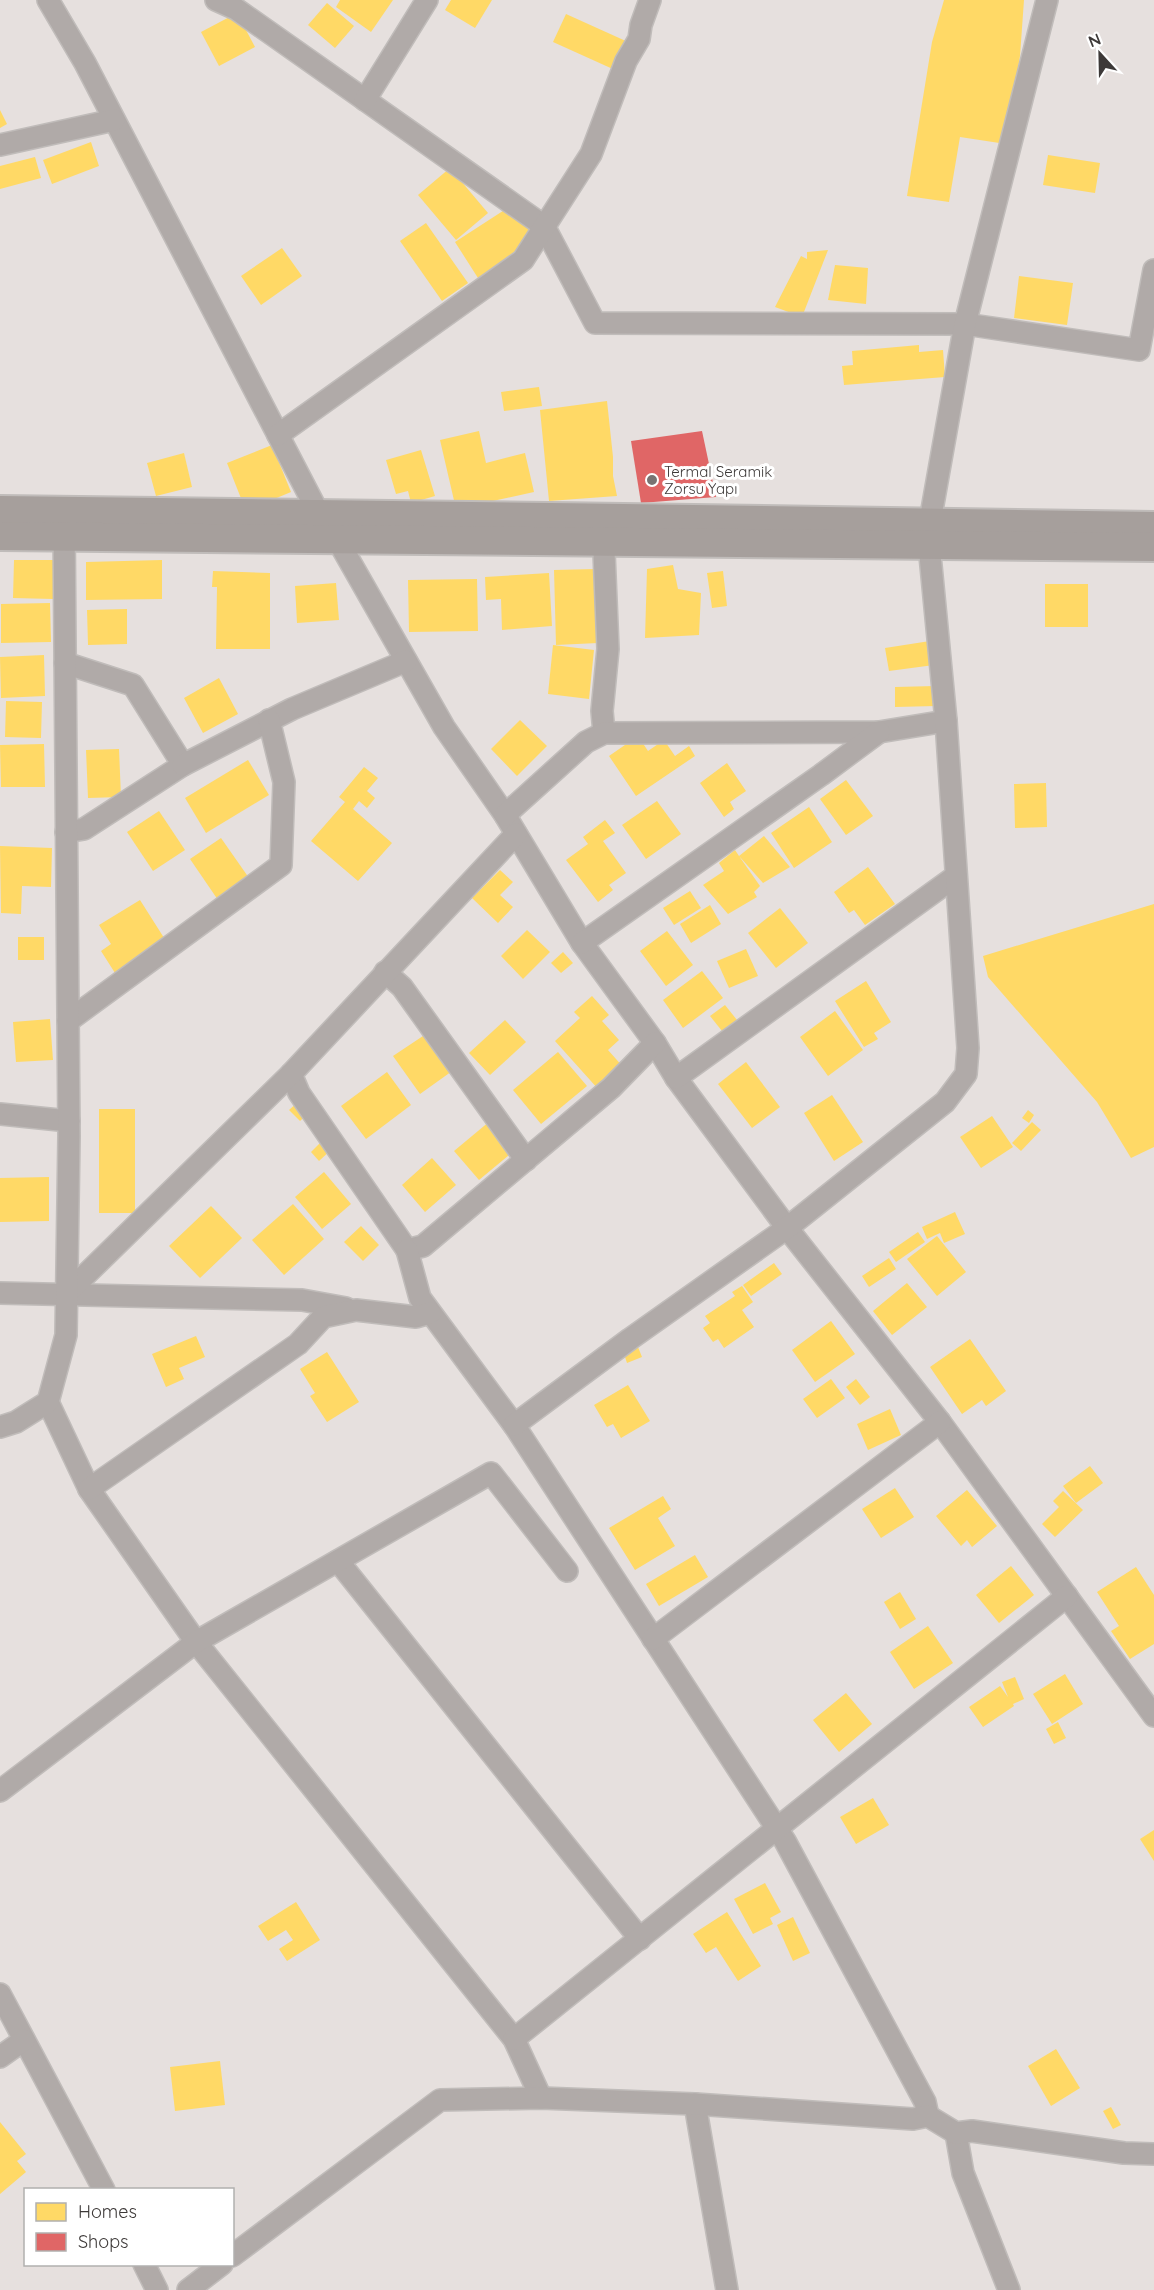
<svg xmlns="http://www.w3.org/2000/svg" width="1154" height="2290" font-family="Quicksand,sans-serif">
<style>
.homes{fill:#ffd966}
.shops{fill:#e06666}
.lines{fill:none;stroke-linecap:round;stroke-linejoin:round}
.street-casing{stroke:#c0bcba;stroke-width:24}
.secondary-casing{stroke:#c0bcba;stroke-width:32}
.street{stroke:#b0aaa8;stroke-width:21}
.secondary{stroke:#a69f9c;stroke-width:28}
.poi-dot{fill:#787372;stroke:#fff;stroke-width:2}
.labels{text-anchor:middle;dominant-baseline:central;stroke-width:6;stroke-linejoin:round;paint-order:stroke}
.poi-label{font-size:15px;fill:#3d3938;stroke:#fff;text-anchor:start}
</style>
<rect width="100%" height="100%" fill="#e6e0de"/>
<g class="homes">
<path d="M 340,0 L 393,0 L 371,32 L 336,7 Z"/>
<path d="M 451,0 L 492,0 L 475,28 L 445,10 Z"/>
<path d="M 944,0 L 1024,0 L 1020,56 L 1006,144 L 960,137 L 949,202 L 907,196 L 932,42 Z"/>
<path d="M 327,3 L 354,26 L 335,48 L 308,25 Z"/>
<path d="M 237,13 L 255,47 L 219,66 L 201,32 Z"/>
<path d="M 566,14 L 628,42 L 615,70 L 553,42 Z"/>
<path d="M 0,110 L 7,124 L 0,128 Z"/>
<path d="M 91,142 L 99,166 L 52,184 L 43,160 Z"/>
<path d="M 1048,155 L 1100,163 L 1095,193 L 1043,185 Z"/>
<path d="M 35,157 L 41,178 L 0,189 L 0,166 Z"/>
<path d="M 450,168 L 488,213 L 456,240 L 418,195 Z"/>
<path d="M 509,207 L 518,221 L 525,220 L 535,237 L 478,278 L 455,242 Z"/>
<path d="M 426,223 L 468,283 L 442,301 L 400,241 Z"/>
<path d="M 282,248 L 302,276 L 261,305 L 241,276 Z"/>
<path d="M 828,250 L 802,317 L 775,307 L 801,256 L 807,259 L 807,252 Z"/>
<path d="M 835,265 L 868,268 L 866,304 L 828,300 Z"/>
<path d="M 1019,276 L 1073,283 L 1067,325 L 1014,318 Z"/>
<path d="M 919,345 L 919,352 L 943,350 L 945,377 L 844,385 L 842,366 L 853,365 L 852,351 Z"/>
<path d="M 539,387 L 542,406 L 504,411 L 501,392 Z"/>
<path d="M 607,401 L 613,457 L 613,476 L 617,496 L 549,501 L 540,410 Z"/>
<path d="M 479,431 L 486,463 L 525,453 L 534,492 L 456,509 L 440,440 Z"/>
<path d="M 272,445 L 291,492 L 246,511 L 227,463 Z"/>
<path d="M 421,450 L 435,496 L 411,503 L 408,491 L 396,494 L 386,460 Z"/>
<path d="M 184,453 L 192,487 L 156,496 L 147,463 Z"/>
<path d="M 14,560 L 54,560 L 53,599 L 13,598 Z"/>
<path d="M 162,560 L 162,599 L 86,600 L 86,562 Z"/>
<path d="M 673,565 L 678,589 L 701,593 L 699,635 L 645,638 L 647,569 Z"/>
<path d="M 596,569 L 598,643 L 556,645 L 554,570 Z"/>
<path d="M 213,571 L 270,573 L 270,649 L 216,649 L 217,587 L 212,587 Z"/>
<path d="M 723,571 L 727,606 L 712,608 L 707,573 Z"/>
<path d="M 549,573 L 552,626 L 502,630 L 501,599 L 486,600 L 485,577 Z"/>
<path d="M 477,579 L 478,631 L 409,632 L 408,580 Z"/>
<path d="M 336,583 L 339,620 L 297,623 L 295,586 Z"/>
<rect x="1045" y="584" width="43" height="43"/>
<path d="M 50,603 L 51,642 L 1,643 L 1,604 Z"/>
<path d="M 127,609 L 127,644 L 88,645 L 87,610 Z"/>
<path d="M 930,641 L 934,665 L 889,671 L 885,648 Z"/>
<path d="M 553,645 L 594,650 L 589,699 L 548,694 Z"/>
<path d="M 44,655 L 45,696 L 1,698 L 0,657 Z"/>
<path d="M 219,678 L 238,714 L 203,733 L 184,698 Z"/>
<path d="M 935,686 L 936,706 L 895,707 L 895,687 Z"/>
<path d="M 6,701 L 42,702 L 41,738 L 5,737 Z"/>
<path d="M 520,720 L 547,746 L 517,776 L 491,749 Z"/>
<path d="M 638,736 L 648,751 L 664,740 L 675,756 L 689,746 L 695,756 L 636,796 L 609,756 Z"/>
<path d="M 44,744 L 45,787 L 1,787 L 0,745 Z"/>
<path d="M 119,749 L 121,797 L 88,798 L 86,750 Z"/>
<path d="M 248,760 L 269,795 L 206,833 L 185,798 Z"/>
<path d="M 727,763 L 746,791 L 730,802 L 734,809 L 724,817 L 700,783 Z"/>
<path d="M 364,767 L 378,778 L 367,791 L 375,798 L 367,808 L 359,801 L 353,809 L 392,843 L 358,881 L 311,841 L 345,802 L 339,797 Z"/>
<path d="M 846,780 L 873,816 L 846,835 L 820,799 Z"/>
<path d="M 1046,783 L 1047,827 L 1015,828 L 1014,784 Z"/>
<path d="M 657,801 L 681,834 L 646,859 L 622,825 Z"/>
<path d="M 809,807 L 832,842 L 794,868 L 771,833 Z"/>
<path d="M 159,811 L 185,850 L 153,871 L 127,832 Z"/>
<path d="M 605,820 L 615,833 L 603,841 L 626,873 L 609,885 L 613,890 L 598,902 L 566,860 L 588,844 L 583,837 Z"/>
<path d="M 764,836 L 790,867 L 763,883 L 739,856 L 760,886 L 754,892 L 757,897 L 728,914 L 703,885 L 724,871 L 719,863 L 735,850 L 739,856 Z"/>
<path d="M 221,838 L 249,878 L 218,900 L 190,859 Z"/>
<path d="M 0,846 L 52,848 L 51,887 L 22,886 L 21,914 L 1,913 Z"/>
<path d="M 868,867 L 895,904 L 865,925 L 854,910 L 849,913 L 834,892 Z"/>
<path d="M 500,870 L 513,882 L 500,895 L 513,907 L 498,923 L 472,898 Z"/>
<path d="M 690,891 L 701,908 L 674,925 L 663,908 Z"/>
<path d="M 140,900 L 166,941 L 115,973 L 101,951 L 111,944 L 99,925 Z"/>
<path d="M 1154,904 L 1154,1147 L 1131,1158 L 1097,1102 L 988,977 L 983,956 Z"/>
<path d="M 710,905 L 721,924 L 691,943 L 680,924 Z"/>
<path d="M 780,908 L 808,943 L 776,968 L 748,933 Z"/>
<path d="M 527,930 L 550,952 L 523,979 L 501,956 Z"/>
<path d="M 667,931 L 693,965 L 666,986 L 640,951 Z"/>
<rect x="18" y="937" width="26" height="23"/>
<path d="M 746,949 L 758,976 L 729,988 L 717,961 Z"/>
<path d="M 563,952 L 573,963 L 561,973 L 551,963 Z"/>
<path d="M 702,971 L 723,998 L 683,1028 L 663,1000 Z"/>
<path d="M 866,981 L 891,1022 L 874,1033 L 878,1039 L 864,1047 L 835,1001 Z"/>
<path d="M 592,996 L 609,1015 L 602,1021 L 619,1040 L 608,1050 L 624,1068 L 599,1090 L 555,1041 L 580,1018 L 574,1012 Z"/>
<path d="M 725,1005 L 737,1020 L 722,1031 L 710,1016 Z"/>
<path d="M 835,1011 L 863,1050 L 828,1076 L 800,1037 Z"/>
<path d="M 50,1019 L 53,1060 L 16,1062 L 13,1022 Z"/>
<path d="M 505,1020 L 526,1042 L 490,1075 L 469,1053 Z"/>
<path d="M 429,1032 L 455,1069 L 420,1094 L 393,1056 Z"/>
<path d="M 558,1052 L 587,1086 L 541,1124 L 513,1090 Z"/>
<path d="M 746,1062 L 780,1107 L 752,1128 L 718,1084 Z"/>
<path d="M 387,1072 L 411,1105 L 366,1139 L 341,1106 Z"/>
<path d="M 832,1095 L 863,1142 L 834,1161 L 804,1113 Z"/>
<path d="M 298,1102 L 309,1113 L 300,1121 L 289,1110 Z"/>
<rect x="99" y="1109" width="36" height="104"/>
<path d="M 1028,1110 L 1034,1115 L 1029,1123 L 1022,1118 Z"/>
<path d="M 992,1116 L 1013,1147 L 981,1168 L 960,1137 Z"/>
<path d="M 490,1121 L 515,1150 L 479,1180 L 454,1151 Z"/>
<path d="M 1032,1122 L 1041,1130 L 1021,1151 L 1012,1143 Z"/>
<path d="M 323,1140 L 332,1149 L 319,1161 L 311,1152 Z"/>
<path d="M 432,1158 L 456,1185 L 425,1212 L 402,1185 Z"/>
<path d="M 324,1172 L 351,1204 L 322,1229 L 295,1197 Z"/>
<path d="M 49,1177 L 49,1221 L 0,1222 L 0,1178 Z"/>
<path d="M 293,1204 L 324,1239 L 284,1275 L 252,1240 Z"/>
<path d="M 211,1206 L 242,1238 L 200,1278 L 169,1246 Z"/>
<path d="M 955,1212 L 965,1234 L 944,1243 L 940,1233 L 927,1239 L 922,1227 Z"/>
<path d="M 361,1226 L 379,1245 L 363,1261 L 344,1242 Z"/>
<path d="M 918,1232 L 925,1242 L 896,1262 L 889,1252 Z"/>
<path d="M 937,1236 L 966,1272 L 937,1296 L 907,1259 Z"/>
<path d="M 889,1258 L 896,1269 L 869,1287 L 862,1276 Z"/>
<path d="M 774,1263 L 782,1274 L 751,1296 L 743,1285 Z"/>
<path d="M 907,1283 L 927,1307 L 892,1335 L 873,1311 Z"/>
<path d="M 742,1286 L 753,1302 L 742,1310 L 754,1327 L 724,1348 L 718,1339 L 713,1342 L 703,1328 L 710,1323 L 705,1316 L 735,1296 L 732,1292 Z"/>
<path d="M 831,1321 L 855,1354 L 815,1382 L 792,1350 Z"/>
<path d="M 196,1336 L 205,1357 L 179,1368 L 184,1379 L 166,1387 L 152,1354 Z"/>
<path d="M 970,1339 L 1006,1391 L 986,1406 L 982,1400 L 962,1414 L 930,1367 Z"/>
<path d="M 636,1342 L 642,1357 L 627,1363 L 622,1348 Z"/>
<path d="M 327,1352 L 359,1402 L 327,1422 L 310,1396 L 315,1393 L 300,1369 Z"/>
<path d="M 831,1379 L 845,1398 L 817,1418 L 803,1399 Z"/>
<path d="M 856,1379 L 870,1397 L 860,1405 L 846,1387 Z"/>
<path d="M 628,1385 L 650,1421 L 621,1438 L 613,1424 L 607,1427 L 594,1405 Z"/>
<path d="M 890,1409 L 901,1435 L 868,1450 L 857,1424 Z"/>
<path d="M 1090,1466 L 1103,1483 L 1076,1503 L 1063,1486 Z"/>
<path d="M 895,1488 L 914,1517 L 881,1538 L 862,1509 Z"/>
<path d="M 967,1490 L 997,1526 L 972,1547 L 967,1540 L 961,1546 L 936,1516 Z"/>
<path d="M 1063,1491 L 1083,1510 L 1055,1537 L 1042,1524 L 1059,1507 L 1053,1501 Z"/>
<path d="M 663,1496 L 671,1509 L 658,1518 L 675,1546 L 635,1570 L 609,1528 Z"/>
<path d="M 695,1555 L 708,1577 L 659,1606 L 646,1584 Z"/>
<path d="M 1011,1566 L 1034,1595 L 999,1623 L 976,1595 Z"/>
<path d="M 1136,1567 L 1154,1595 L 1154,1644 L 1130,1659 L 1111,1631 L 1119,1626 L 1097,1592 Z"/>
<path d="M 900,1592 L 916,1619 L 900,1629 L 884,1602 Z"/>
<path d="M 928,1626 L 953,1663 L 914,1689 L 890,1652 Z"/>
<path d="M 1065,1674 L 1083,1704 L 1052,1724 L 1033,1694 Z"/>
<path d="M 1015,1677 L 1024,1699 L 1013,1704 L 1014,1706 L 983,1727 L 969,1707 L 1000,1686 L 1008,1697 L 1002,1682 Z"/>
<path d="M 846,1693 L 872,1724 L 839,1752 L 813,1720 Z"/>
<path d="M 1058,1722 L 1066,1738 L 1054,1744 L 1046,1729 Z"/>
<path d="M 873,1798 L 889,1825 L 856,1844 L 840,1817 Z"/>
<path d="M 1154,1830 L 1154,1861 L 1140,1839 Z"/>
<path d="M 765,1883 L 781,1912 L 770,1918 L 773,1924 L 753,1934 L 734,1899 Z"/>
<path d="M 296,1902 L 320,1940 L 287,1961 L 279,1949 L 293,1940 L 286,1930 L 268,1941 L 258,1926 Z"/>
<path d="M 727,1912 L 761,1966 L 738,1981 L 716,1947 L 706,1953 L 693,1934 Z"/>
<path d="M 793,1917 L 810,1953 L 793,1961 L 777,1925 Z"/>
<path d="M 1056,2049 L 1080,2088 L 1051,2106 L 1028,2066 Z"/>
<path d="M 220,2061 L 225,2105 L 175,2111 L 170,2067 Z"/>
<path d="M 1111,2107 L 1121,2125 L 1113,2129 L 1103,2111 Z"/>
<path d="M 0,2122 L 26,2154 L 17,2161 L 26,2172 L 0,2194 Z"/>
</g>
<path class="shops" d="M 702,431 L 716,497 L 641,503 L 631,441 Z"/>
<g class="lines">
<defs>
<g id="street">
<path d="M 48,0 L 85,63 L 319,514 L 337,539 L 444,727 L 505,815 L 582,943 L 655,1043 L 676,1078 L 787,1228 L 940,1422 L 1154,1716"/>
<path d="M 216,0 L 236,9 L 544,226 L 595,323 L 965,324 L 1139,350 L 1154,270"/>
<path d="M 365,100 L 427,0"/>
<path d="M 0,145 L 114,120"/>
<path d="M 278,435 L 523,260 L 591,154 L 626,61 L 639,39 L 641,25 L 650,0"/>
<path d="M 603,528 L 608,649 L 602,711 L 604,733"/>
<path d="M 65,663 L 133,685 L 183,765 L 84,829 L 66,832"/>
<path d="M 183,765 L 292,709 L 406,661"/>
<path d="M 505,815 L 586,742 L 604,733 L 879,732 L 946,721"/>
<path d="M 582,943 L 821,775 L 879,732"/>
<path d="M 385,972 L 402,987 L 526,1160"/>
<path d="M 68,1021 L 281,865 L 284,782 L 269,720"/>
<path d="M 291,1074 L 299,1093 L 407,1250 L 423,1246 L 611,1088 L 655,1043"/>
<path d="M 676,1078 L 956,876"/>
<path d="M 0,1114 L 69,1121"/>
<path d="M 407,1250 L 420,1298 L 514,1425 L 785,1841 L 925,2102 L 928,2116"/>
<path d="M 0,1293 L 302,1300 L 346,1308"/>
<path d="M 67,1293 L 291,1074 L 516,834"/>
<path d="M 48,1402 L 89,1489 L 196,1642 L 514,2039 L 541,2098"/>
<path d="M 514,1425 L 630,1339 L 787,1228 L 945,1102 L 966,1074 L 968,1048 L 946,721 L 929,545 L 930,521 L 965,324 L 1047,0"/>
<path d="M 0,1427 L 16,1422 L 48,1402 L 66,1335 L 69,1136 L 64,523"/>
<path d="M 89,1489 L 298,1344 L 323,1317 L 356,1310 L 416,1317 L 430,1313"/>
<path d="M 338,1561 L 640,1939"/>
<path d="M 653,1639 L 940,1422"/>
<path d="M 0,1791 L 196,1642 L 491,1473 L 567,1571"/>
<path d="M 0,1994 L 104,2190"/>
<path d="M 514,2039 L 1067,1596"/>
<path d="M 0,2057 L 24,2040"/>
<path d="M 695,2104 L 727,2290"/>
<path d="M 956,2133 L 963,2173 L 1009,2290"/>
<path d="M 232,2256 L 440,2100 L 541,2098 L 695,2104 L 913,2119 L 928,2116 L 956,2133 L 972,2131 L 1124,2153 L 1154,2154"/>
<path d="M 144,2264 L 157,2290"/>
<path d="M 188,2290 L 222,2264"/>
</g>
<g id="secondary">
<path d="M 0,510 C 385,516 769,518 1154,526"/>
<path d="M 0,536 L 1154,547"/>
</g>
</defs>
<use href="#street" class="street-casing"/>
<use href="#secondary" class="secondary-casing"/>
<use href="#street" class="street"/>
<use href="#secondary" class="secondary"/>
</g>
<circle class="poi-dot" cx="652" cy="480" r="6"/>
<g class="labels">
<g class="poi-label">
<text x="664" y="471">Termal Seramik<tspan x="664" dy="17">Zorsu Yapı</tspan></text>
</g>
</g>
<rect x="24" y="2188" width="210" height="78" fill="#ffffff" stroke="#b1b0af" stroke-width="1.5"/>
<rect x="36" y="2203" width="30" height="18" fill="#ffd966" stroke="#b1b0af" stroke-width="1.5"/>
<text x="78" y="2218" font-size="18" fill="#3d3938">Homes</text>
<rect x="36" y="2233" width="30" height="18" fill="#e06666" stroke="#b1b0af" stroke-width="1.5"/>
<text x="78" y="2248" font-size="18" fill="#3d3938">Shops</text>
<g transform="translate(1100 54) rotate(338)" stroke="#ffffff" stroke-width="4.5" paint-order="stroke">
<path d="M0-4.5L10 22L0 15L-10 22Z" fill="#3d3938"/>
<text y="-9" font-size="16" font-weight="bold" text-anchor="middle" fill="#3d3938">N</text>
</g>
</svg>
